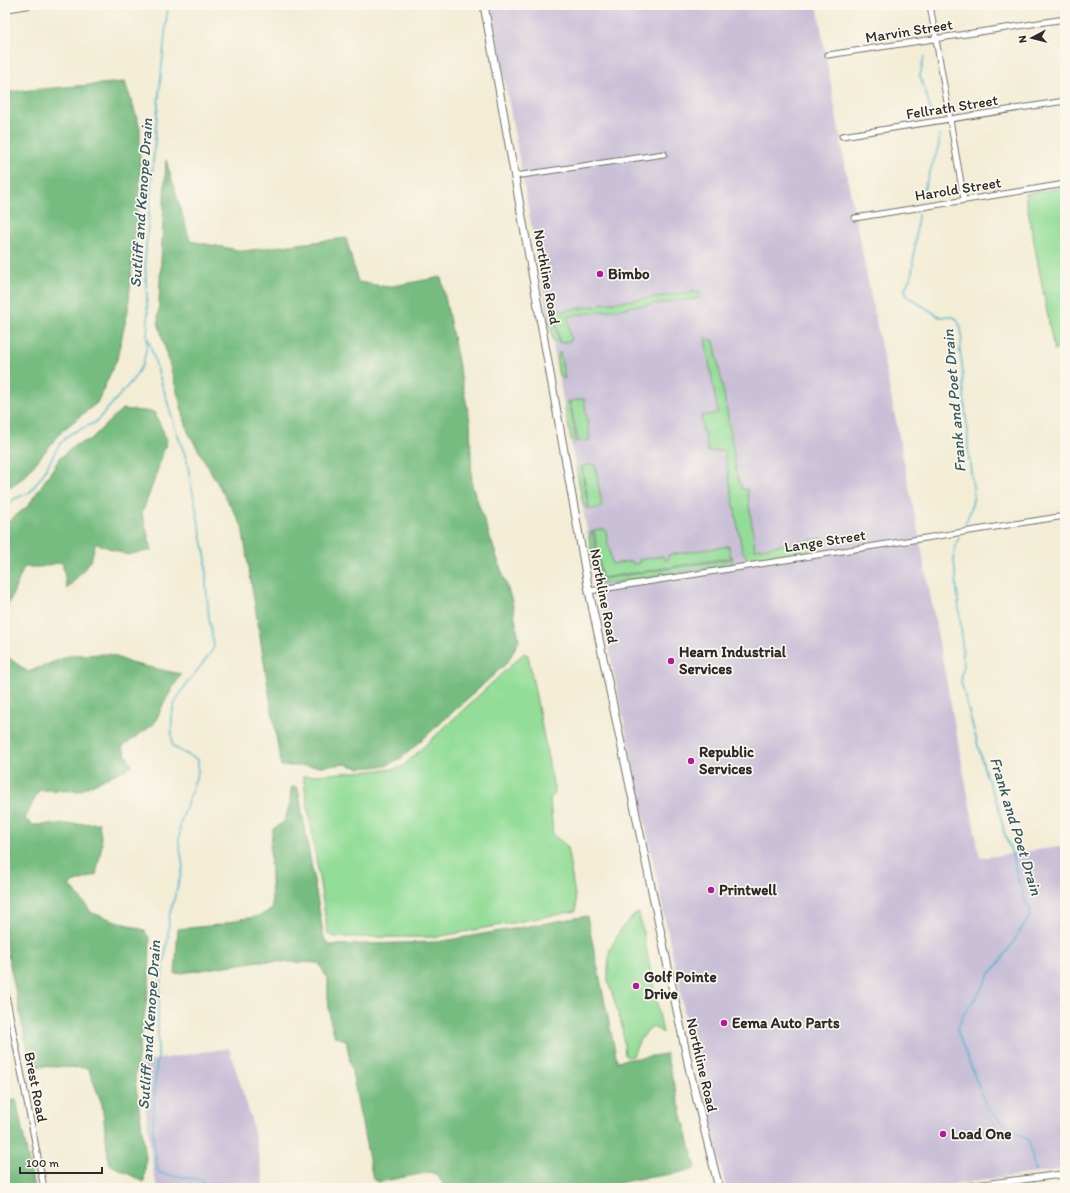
<svg xmlns="http://www.w3.org/2000/svg" width="1070" height="1193" font-family="Itim,sans-serif">
<style>
.industrial{fill:#c9bfd7}
.green{fill:#93dd98;stroke:#5f8462}
.forest{fill:#76bc80;stroke:#507456}
.lines{fill:none;stroke-linecap:round;stroke-linejoin:round}
.stream{stroke:#4eb5cc;stroke-width:1.5}
.minor-casing{stroke:#716f67;stroke-width:7}
.tertiary-casing{stroke:#716f67;stroke-width:8}
.secondary-casing{stroke:#716f67;stroke-width:9}
.minor{stroke:#fff;stroke-width:5}
.tertiary{stroke:#fff;stroke-width:6}
.secondary{stroke:#fff;stroke-width:7}
.poi-dot{fill:#b5179e;stroke:#fbf7ec;stroke-width:1.5}
.labels{text-anchor:middle;dominant-baseline:central;stroke-width:3.5;stroke-linejoin:round;paint-order:stroke}
.street-label{font-size:15px;fill:#2b2b2b;stroke:#fbf7ec}
.poi-label{font-size:15px;font-weight:bold;fill:#2b2b2b;stroke:#fbf7ec;text-anchor:start}
.water-label{font-size:16px;font-style:italic;fill:#375b63;stroke:#fbf7ec}
</style>
<rect width="100%" height="100%" fill="#fbf7ec"/>
<filter id="ink" filterUnits="userSpaceOnUse"><feTurbulence type="fractalNoise" baseFrequency=".025" numOctaves="2"/><feDisplacementMap in="SourceGraphic" scale="8" xChannelSelector="R" yChannelSelector="G"/><feConvolveMatrix kernelMatrix="1 2 1 2 8 2 1 2 1" color-interpolation-filters="sRGB"/></filter>
<filter id="wash" filterUnits="userSpaceOnUse"><feTurbulence type="fractalNoise" baseFrequency=".012" numOctaves="4" result="noise"/><feDisplacementMap in="SourceGraphic" scale="16" xChannelSelector="R" yChannelSelector="G"/><feGaussianBlur stdDeviation="0.9" result="paint"/><feColorMatrix in="noise" values="0 0 0 0 0 0 0 0 0 0 0 0 0 0 0 0 0 1.4 0 .05"/><feComposite in="paint" operator="in"/></filter>
<g filter="url(#wash)">
<rect width="100%" height="100%" fill="#f3edd6"/>
<g class="industrial">
<path d="M 491,5 L 817,5 L 847,176 L 919,536 L 980,858 L 1065,846 L 1065,1169 L 930,1188 L 726,1188 L 695,1063 L 606,635 Z"/>
<path d="M 229,1048 L 251,1118 L 265,1188 L 157,1188 L 153,1169 L 140,1062 Z"/>
</g>
<g class="green">
<path d="M 1065,187 L 1065,348 L 1054,350 L 1025,194 Z"/>
<path d="M 699,291 L 700,298 L 640,306 L 638,305 L 636,307 L 633,306 L 629,308 L 628,307 L 627,308 L 568,316 L 571,341 L 560,343 L 554,309 L 560,309 L 563,311 L 601,305 L 602,302 L 604,304 Z"/>
<path d="M 552,310 L 559,343 L 553,340 L 549,316 L 549,313 Z"/>
<path d="M 706,337 L 709,340 L 714,341 C 722,384 731,428 736,472 C 737,477 740,483 741,489 L 747,489 L 755,549 L 824,538 L 828,540 L 828,543 C 822,554 765,559 750,561 L 748,560 L 742,550 L 724,450 L 708,452 L 705,434 L 703,433 L 701,416 L 718,413 L 705,339 Z"/>
<path d="M 560,352 L 565,379 L 559,376 L 556,359 Z"/>
<path d="M 582,399 L 584,399 L 590,440 L 578,441 L 570,401 Z"/>
<path d="M 568,401 L 569,401 L 576,442 L 574,441 L 571,439 L 565,408 Z"/>
<path d="M 595,464 L 602,506 L 600,508 L 590,509 L 582,466 Z"/>
<path d="M 581,466 L 588,509 L 583,505 L 577,471 L 578,468 Z"/>
<path d="M 604,529 L 606,532 L 612,564 L 632,561 L 633,564 L 640,563 L 639,560 L 663,556 L 664,560 L 668,560 L 668,555 L 729,546 L 730,556 L 733,556 L 733,557 L 602,578 L 594,530 Z"/>
<path d="M 592,531 L 602,584 L 598,582 L 596,578 L 589,537 Z"/>
<path d="M 733,559 L 732,563 L 727,565 L 603,584 L 602,579 Z"/>
<path d="M 524,653 L 528,655 L 555,794 L 550,799 L 553,835 L 567,846 L 576,902 L 576,911 L 436,937 L 335,937 L 328,934 L 303,776 L 393,769 L 402,767 Z"/>
<path d="M 639,913 L 663,1033 L 652,1026 L 639,1041 L 633,1056 L 627,1057 L 625,1055 L 622,1026 L 608,980 L 608,968 L 610,949 L 623,926 L 636,914 Z"/>
</g>
<g class="forest">
<path d="M 125,82 L 140,127 L 140,178 L 128,310 L 117,359 L 97,403 L 63,430 L 24,477 L 5,491 L 5,280 L 6,274 L 5,267 L 5,94 L 7,92 Z"/>
<path d="M 166,160 L 190,241 L 243,251 L 346,238 L 358,282 L 388,287 L 441,277 L 470,421 L 472,485 L 512,601 L 519,640 L 508,662 L 403,757 L 386,766 L 359,768 L 345,764 L 325,766 L 281,766 L 242,526 L 188,432 L 158,322 Z"/>
<path d="M 122,409 L 154,412 L 167,440 L 156,475 L 142,514 L 152,550 L 127,555 L 96,543 L 90,562 L 67,589 L 62,562 L 41,567 L 24,567 L 5,613 L 5,524 L 28,506 L 60,458 L 73,446 L 91,439 Z"/>
<path d="M 110,654 L 130,663 L 181,674 L 164,703 L 154,724 L 122,747 L 132,766 L 79,791 L 39,790 L 25,819 L 33,825 L 99,823 L 102,845 L 96,875 L 69,884 L 92,913 L 144,930 L 150,939 L 149,983 L 135,1079 L 146,1157 L 144,1182 L 109,1164 L 102,1104 L 88,1068 L 31,1066 L 5,941 L 5,655 L 28,672 L 71,655 Z"/>
<path d="M 295,786 L 298,789 L 324,938 L 330,945 L 437,942 L 587,916 L 617,1061 L 666,1054 L 696,1168 L 674,1174 L 637,1179 L 596,1188 L 446,1188 L 437,1175 L 430,1172 L 379,1182 L 373,1179 L 359,1109 L 346,1040 L 335,1037 L 330,1020 L 328,996 L 328,980 L 319,963 L 259,961 L 175,974 L 178,929 L 219,925 L 240,919 L 255,917 L 272,910 L 270,846 L 273,829 L 284,822 L 290,803 L 291,788 Z"/>
<path d="M 16,1099 L 34,1188 L 5,1188 L 5,1101 Z"/>
</g>
<g class="lines">
<g class="stream">
<path d="M 168,5 L 157,115 L 145,260 L 148,320 L 147,335 L 175,427 L 187,461 L 191,484 L 206,559 L 206,585 L 209,618 L 214,647 C 203,667 184,682 175,703 C 170,714 172,730 172,743 L 173,747 L 198,760 L 198,772 L 180,824 L 179,843 L 183,867 L 169,917 L 168,937 L 160,986 L 158,1015 L 158,1056 L 156,1068 L 153,1124 L 154,1146 L 158,1172 L 165,1174 L 202,1180 L 205,1188"/>
<path d="M 924,57 L 920,76 L 931,110"/>
<path d="M 921,198 L 939,145 L 939,135"/>
<path d="M 918,215 L 912,274 L 905,289 L 907,296 L 940,317 L 950,316 L 957,319 L 961,328 L 962,337 L 960,351 L 962,364 L 965,409 L 968,432 L 968,448 L 974,496 L 970,512 L 965,524"/>
<path d="M 5,508 L 14,499 L 30,492 L 42,476 L 59,445 L 70,434 L 96,422 L 132,381 L 143,364 L 147,345 L 147,339"/>
<path d="M 959,538 L 955,546 L 954,561 L 962,638 L 963,668 L 961,682 L 973,727 L 986,775 L 998,805 L 1004,832 L 1013,857 L 1018,880 L 1026,903 L 1031,909 L 1030,916 L 1002,959 L 989,975 L 978,995 L 965,1011 L 957,1030 L 987,1108 L 1001,1121 L 1029,1141 L 1035,1172"/>
<path d="M 1029,1188 L 1034,1183"/>
</g>
</g>
</g>
<g filter="url(#ink)">
<g class="lines">
<defs>
<g id="minor">
<path d="M 930,5 L 964,200"/>
<path d="M 828,55 L 1065,19"/>
<path d="M 842,136 L 1065,101"/>
<path d="M 515,176 L 664,154"/>
<path d="M 855,218 L 1065,184"/>
<path d="M 589,591 L 1065,516"/>
<path d="M 5,990 L 44,1188"/>
</g>
<g id="tertiary">
<path d="M 5,9 L 29,5"/>
<path d="M 956,1188 L 1065,1174"/>
</g>
<path id="secondary" d="M 484,5 L 589,591 L 690,1072 L 719,1188"/>
</defs>
<use href="#minor" class="minor-casing"/>
<use href="#tertiary" class="tertiary-casing"/>
<use href="#secondary" class="secondary-casing"/>
<use href="#minor" class="minor"/>
<use href="#tertiary" class="tertiary"/>
<use href="#secondary" class="secondary"/>
</g>
</g>
<g class="poi-dot">
<circle cx="600" cy="274" r="4"/>
<circle cx="671" cy="661" r="4"/>
<circle cx="691" cy="761" r="4"/>
<circle cx="711" cy="890" r="4"/>
<circle cx="636" cy="986" r="4"/>
<circle cx="724" cy="1023" r="4"/>
<circle cx="943" cy="1134" r="4"/>
</g>
<g class="labels">
<g class="street-label">
<text transform="translate(909 31) rotate(-9)">Marvin Street</text>
<text transform="translate(952 107) rotate(-9)">Fellrath Street</text>
<text transform="translate(958 189) rotate(-9)">Harold Street</text>
<text transform="translate(547 277) rotate(80)">Northline Road</text>
<text transform="translate(825 541) rotate(-9)">Lange Street</text>
<text transform="translate(604 596) rotate(79)">Northline Road</text>
<text transform="translate(702 1065) rotate(77)">Northline Road</text>
<text transform="translate(36 1087) rotate(79)">Brest Road</text>
</g>
<g class="poi-label">
<text x="608" y="274">Bimbo</text>
<text x="679" y="652">Hearn Industrial<tspan x="679" dy="17">Services</tspan></text>
<text x="699" y="752">Republic<tspan x="699" dy="17">Services</tspan></text>
<text x="719" y="890">Printwell</text>
<text x="644" y="977">Golf Pointe<tspan x="644" dy="17">Drive</tspan></text>
<text x="732" y="1023">Eema Auto Parts</text>
<text x="951" y="1134">Load One</text>
</g>
<g class="water-label">
<text transform="translate(141 203) rotate(-86)">Sutliff and Kenope Drain</text>
<text transform="translate(954 401) rotate(-95)">Frank and Poet Drain</text>
<text transform="translate(1016 826) rotate(73)">Frank and Poet Drain</text>
<text transform="translate(149 1025) rotate(-86)">Sutliff and Kenope Drain</text>
</g>
</g>
<rect width="1070" height="1193" fill="none" stroke="#fbf7ec" stroke-width="20"/>
<g transform="translate(1032 38) rotate(263)" stroke="#fbf7ec" stroke-width="3" paint-order="stroke">
<path d="M0-3L7 15L0 10L-7 15Z" fill="#2b2b2b"/>
<text y="-6" font-size="11" font-weight="bold" text-anchor="middle" fill="#2b2b2b">N</text>
</g>
<path d="M20 1167v6h82v-6" fill="none" stroke="#2b2b2b" stroke-width="2"/>
<text x="26" y="1167" font-size="12" fill="#2b2b2b" stroke="#fbf7ec" stroke-width="3" paint-order="stroke">100 m</text>
</svg>
